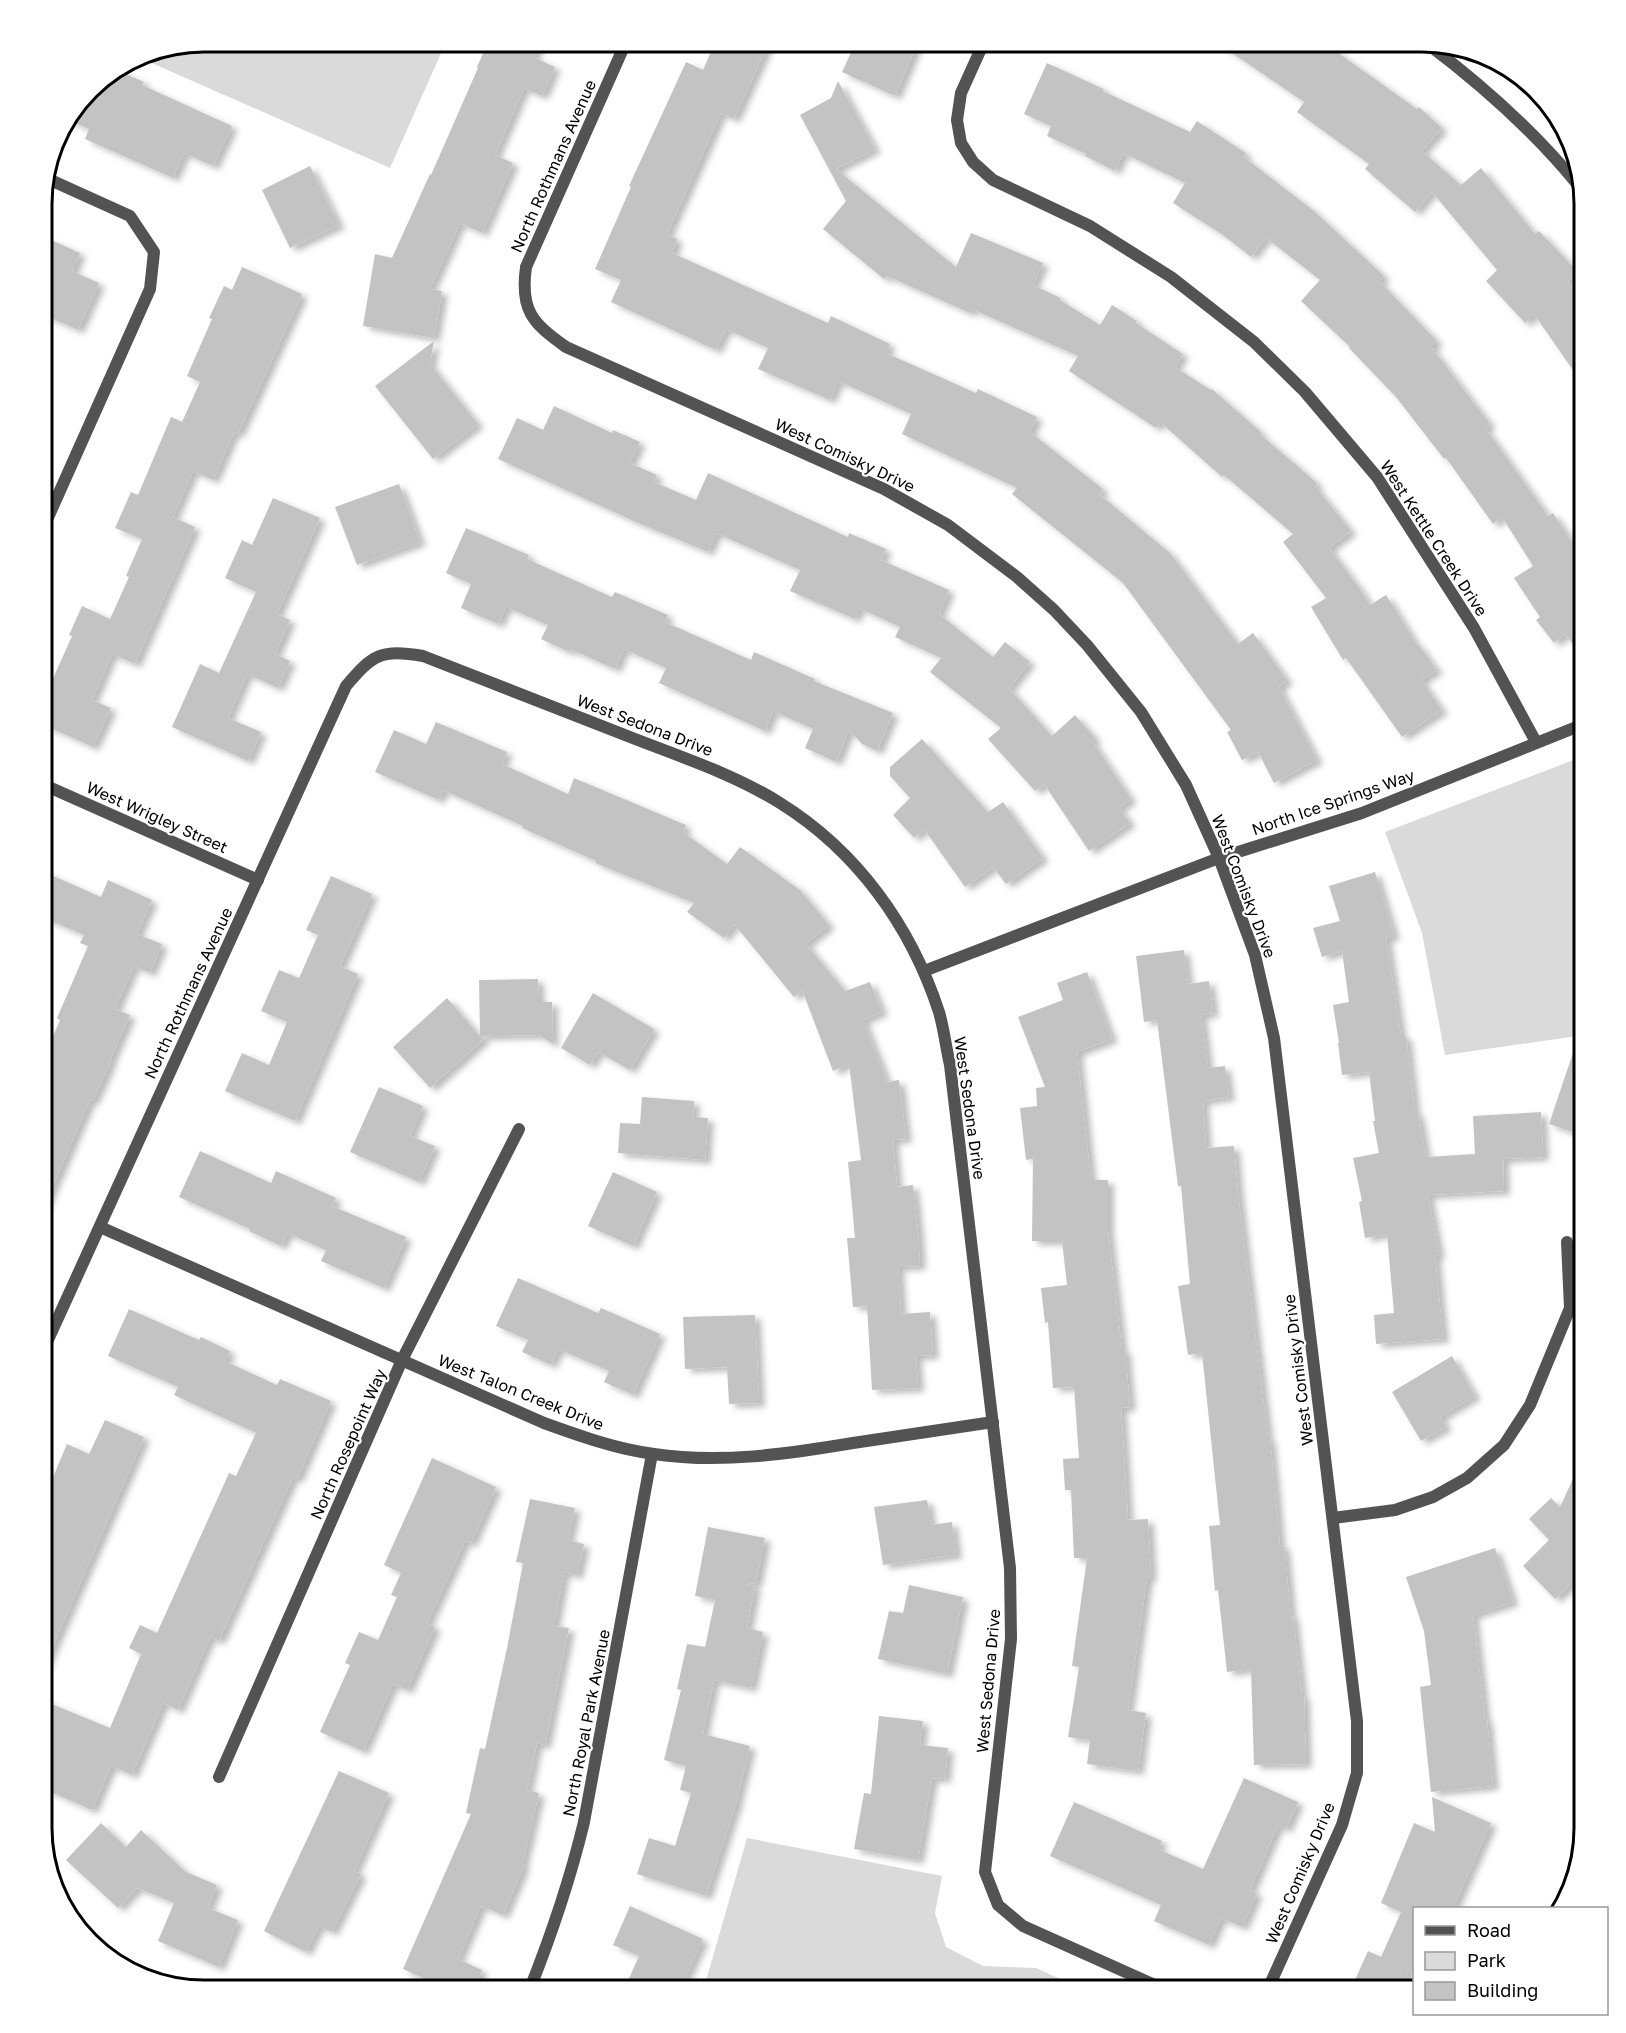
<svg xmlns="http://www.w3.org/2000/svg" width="1626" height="2033" font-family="'Golos Text',sans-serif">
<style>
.green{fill:#dadada}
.building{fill:#c3c3c3;filter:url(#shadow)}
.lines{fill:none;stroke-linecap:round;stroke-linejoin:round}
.street{stroke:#535353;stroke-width:12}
.labels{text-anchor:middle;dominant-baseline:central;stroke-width:4.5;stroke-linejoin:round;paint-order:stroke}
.street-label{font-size:16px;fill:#000;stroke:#fff}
.rim{fill:none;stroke:#000;stroke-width:3}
</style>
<defs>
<filter id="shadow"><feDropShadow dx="6" dy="4" stdDeviation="3" flood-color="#0004"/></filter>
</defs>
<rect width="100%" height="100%" fill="#fff"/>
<g class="green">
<path d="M 205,42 L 446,42 L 390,168 L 138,57 L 143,54 Z"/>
<path d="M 1584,756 L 1584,1035 L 1445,1055 L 1422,933 L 1385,832 Z"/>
<path d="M 747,1838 L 942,1876 L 935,1913 L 946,1947 L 983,1966 L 1036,1968 L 1087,1991 L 703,1991 Z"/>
</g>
<g class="building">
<path d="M 488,42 L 540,42 L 533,57 L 555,67 L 542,96 L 524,88 L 495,155 L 513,163 L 482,233 L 460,223 L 430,289 L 442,291 L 434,338 L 363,326 L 375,254 L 392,258 L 430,174 L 431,175 L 478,68 L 477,67 Z"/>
<path d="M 715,42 L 769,42 L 734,119 L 721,113 L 667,234 L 677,239 L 672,253 L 828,323 L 831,316 L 890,344 L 886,353 L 976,393 L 978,389 L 1037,417 L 1030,432 L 1103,489 L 1099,494 L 1170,553 L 1238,644 L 1253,633 L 1287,680 L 1279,687 L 1317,760 L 1274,783 L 1258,752 L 1242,760 L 1227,732 L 1231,730 L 1123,583 L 1012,494 L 1017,488 L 902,434 L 911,414 L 838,381 L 830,400 L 758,369 L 768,348 L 726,329 L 716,350 L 611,302 L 621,280 L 595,269 L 631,187 L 629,186 L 686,62 L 703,70 Z"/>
<path d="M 856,42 L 918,42 L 895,96 L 842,72 Z"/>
<path d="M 1216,42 L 1323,42 L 1417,109 L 1419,107 L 1442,128 L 1422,151 L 1461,185 L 1481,168 L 1535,234 L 1539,231 L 1578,272 L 1568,282 L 1584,304 L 1584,386 L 1534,314 L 1525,323 L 1486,281 L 1497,270 L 1432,192 L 1415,212 L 1365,169 L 1369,164 L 1297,112 L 1304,102 Z"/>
<path d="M 1047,63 L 1104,89 L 1103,91 L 1190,132 L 1197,121 L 1246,153 L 1244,157 L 1314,211 L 1384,276 L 1379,281 L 1437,341 L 1431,347 L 1490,424 L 1485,428 L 1548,516 L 1553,513 L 1584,561 L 1584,658 L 1565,634 L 1554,643 L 1536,620 L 1540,617 L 1514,578 L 1533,566 L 1502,517 L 1493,524 L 1446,458 L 1444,459 L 1396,397 L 1349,348 L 1350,347 L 1301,301 L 1320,280 L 1266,238 L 1251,257 L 1223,235 L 1173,203 L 1185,183 L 1123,153 L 1115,171 L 1085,156 L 1086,154 L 1047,136 L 1051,126 L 1024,114 Z"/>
<path d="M 117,70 L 144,82 L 142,85 L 232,126 L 213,166 L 184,153 L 173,178 L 85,139 L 89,129 L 68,120 L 97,83 Z"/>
<path d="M 838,81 L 875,149 L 836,169 L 956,267 L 971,233 L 1043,263 L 1033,285 L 1061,298 L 1060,300 L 1100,325 L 1112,305 L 1137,321 L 1136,323 L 1183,354 L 1175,367 L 1211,390 L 1212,389 L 1262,433 L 1260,434 L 1317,483 L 1315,486 L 1351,531 L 1329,548 L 1360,589 L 1370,605 L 1386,595 L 1417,645 L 1418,644 L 1437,670 L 1421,680 L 1442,710 L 1402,737 L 1346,658 L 1343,660 L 1311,607 L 1326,598 L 1283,542 L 1293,534 L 1224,475 L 1222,477 L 1160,422 L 1156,428 L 1069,371 L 1078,356 L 972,309 L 970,313 L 887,276 L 884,279 L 823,229 L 846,201 L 800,115 L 831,98 Z"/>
<path d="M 310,166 L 339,225 L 290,248 L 262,190 Z"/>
<path d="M 49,239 L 80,253 L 72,271 L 99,283 L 78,330 L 42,314 L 42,254 Z"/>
<path d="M 242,267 L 302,294 L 238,434 L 234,432 L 213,480 L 193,471 L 173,517 L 195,527 L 135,664 L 112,654 L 92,700 L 111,708 L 93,747 L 42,724 L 42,703 L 72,636 L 69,635 L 82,606 L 110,619 L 129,577 L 126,576 L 142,539 L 115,528 L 131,492 L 138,495 L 171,417 L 182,422 L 200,382 L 187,376 L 212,319 L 209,318 L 224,286 L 232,290 Z"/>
<path d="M 434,341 L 430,364 L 478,424 L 433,459 L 375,386 Z"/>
<path d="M 554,406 L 612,433 L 613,430 L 640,442 L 630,463 L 657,475 L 654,482 L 696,500 L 708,473 L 848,537 L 849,533 L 886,549 L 881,560 L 949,590 L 939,614 L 993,657 L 1005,642 L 1030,662 L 1009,688 L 1052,736 L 1075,715 L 1095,738 L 1092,741 L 1131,799 L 1119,808 L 1130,823 L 1089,851 L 1044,784 L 1035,791 L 988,739 L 1001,728 L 930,672 L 941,658 L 895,637 L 900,627 L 859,608 L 855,619 L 790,591 L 800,570 L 716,533 L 708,552 L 636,522 L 498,459 L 517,418 L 543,430 Z"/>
<path d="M 399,484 L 420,542 L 357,565 L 335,507 Z"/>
<path d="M 273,498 L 320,518 L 277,614 L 290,620 L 275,654 L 290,661 L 278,688 L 247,674 L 228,718 L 261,732 L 248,761 L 172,727 L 200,664 L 219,673 L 256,592 L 225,578 L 242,540 L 252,545 Z"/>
<path d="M 466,528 L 529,555 L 527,559 L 612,597 L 615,592 L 668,615 L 665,622 L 751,660 L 754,652 L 815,679 L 814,681 L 893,713 L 877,751 L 862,744 L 849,730 L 836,762 L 805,748 L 813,729 L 773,711 L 765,731 L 659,683 L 666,668 L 624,649 L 615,669 L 570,649 L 569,652 L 541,639 L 548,625 L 506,607 L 498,624 L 461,608 L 471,584 L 446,573 Z"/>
<path d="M 436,722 L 507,752 L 502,764 L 568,794 L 574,778 L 686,825 L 683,832 L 727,864 L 740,847 L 800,890 L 829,925 L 806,944 L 845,991 L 870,982 L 882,1012 L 863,1020 L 887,1082 L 899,1080 L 906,1139 L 893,1140 L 897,1187 L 913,1185 L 918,1233 L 920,1266 L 898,1267 L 901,1314 L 930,1312 L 933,1355 L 916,1356 L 918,1388 L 872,1390 L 867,1306 L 853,1307 L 847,1238 L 855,1238 L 848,1162 L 861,1160 L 849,1064 L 833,1071 L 802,990 L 794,997 L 734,924 L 724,938 L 687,912 L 694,903 L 595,863 L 596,861 L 522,828 L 523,826 L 443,790 L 439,800 L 375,772 L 394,730 L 426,744 Z"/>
<path d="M 922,739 L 988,812 L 1003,802 L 1043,858 L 1006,884 L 993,867 L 965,887 L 924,829 L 914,838 L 893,815 L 910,798 L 890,776 L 890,767 Z"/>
<path d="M 42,871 L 101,897 L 108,880 L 152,900 L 137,934 L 162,944 L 150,973 L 134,966 L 115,1009 L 130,1015 L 110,1060 L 111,1061 L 93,1101 L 90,1100 L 42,1211 L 42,1061 L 60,1020 L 57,1018 L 88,946 L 80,943 L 84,935 L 42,917 Z"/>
<path d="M 1375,872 L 1394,936 L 1386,938 L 1401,1036 L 1406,1036 L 1415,1113 L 1418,1113 L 1426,1157 L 1475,1154 L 1473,1116 L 1541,1112 L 1543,1157 L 1503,1159 L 1504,1191 L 1428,1195 L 1439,1255 L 1435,1256 L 1443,1339 L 1376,1344 L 1374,1315 L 1394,1313 L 1387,1234 L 1365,1238 L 1359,1202 L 1362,1201 L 1353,1158 L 1379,1153 L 1373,1121 L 1375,1121 L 1369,1072 L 1342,1075 L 1338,1043 L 1339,1043 L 1333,1005 L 1349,1002 L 1342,951 L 1322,957 L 1313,928 L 1340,921 L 1329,886 Z"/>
<path d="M 331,876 L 372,894 L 340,966 L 358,974 L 295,1121 L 225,1091 L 242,1053 L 269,1065 L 287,1022 L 261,1011 L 279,970 L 299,978 L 318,935 L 306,930 Z"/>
<path d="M 1184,950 L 1188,984 L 1209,981 L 1213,1013 L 1201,1015 L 1208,1068 L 1225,1066 L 1229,1097 L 1203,1101 L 1206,1148 L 1234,1146 L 1238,1194 L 1268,1439 L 1270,1439 L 1280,1546 L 1284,1545 L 1291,1617 L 1293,1616 L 1302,1696 L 1304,1696 L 1306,1764 L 1254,1765 L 1251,1669 L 1227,1672 L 1218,1590 L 1215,1591 L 1209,1526 L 1220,1525 L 1202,1353 L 1188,1355 L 1178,1286 L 1190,1284 L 1181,1186 L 1178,1186 L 1157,1020 L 1144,1022 L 1136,956 Z"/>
<path d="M 1087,972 L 1112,1039 L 1077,1052 L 1091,1180 L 1108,1180 L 1108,1232 L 1122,1350 L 1125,1350 L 1130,1407 L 1121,1408 L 1128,1520 L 1148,1519 L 1151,1577 L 1147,1578 L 1128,1710 L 1146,1713 L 1138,1771 L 1087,1764 L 1090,1740 L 1068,1737 L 1079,1667 L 1072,1666 L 1087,1558 L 1074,1558 L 1071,1490 L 1065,1490 L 1063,1459 L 1079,1458 L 1074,1387 L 1053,1388 L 1048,1322 L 1045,1323 L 1041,1288 L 1067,1285 L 1062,1241 L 1032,1241 L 1033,1159 L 1026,1160 L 1020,1108 L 1037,1106 L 1036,1088 L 1045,1087 L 1018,1017 L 1063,1000 L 1057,983 Z"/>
<path d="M 538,979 L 539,1002 L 552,1002 L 553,1044 L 538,1035 L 481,1036 L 484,1039 L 430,1088 L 393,1047 L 447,998 L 480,1036 L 479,980 Z"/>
<path d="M 593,993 L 654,1029 L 630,1070 L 598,1052 L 590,1065 L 561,1048 Z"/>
<path d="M 1580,1032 L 1584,1033 L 1584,1136 L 1549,1124 Z"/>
<path d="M 379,1087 L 423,1106 L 410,1136 L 435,1146 L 419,1182 L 350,1152 Z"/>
<path d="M 642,1097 L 694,1101 L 693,1117 L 708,1118 L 705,1160 L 618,1153 L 620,1123 L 640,1124 Z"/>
<path d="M 200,1151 L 271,1183 L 276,1171 L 336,1198 L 332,1206 L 406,1237 L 384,1288 L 321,1261 L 326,1250 L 287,1233 L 281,1246 L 249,1231 L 250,1229 L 179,1197 Z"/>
<path d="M 613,1172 L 657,1192 L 633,1246 L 588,1226 Z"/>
<path d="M 518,1278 L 598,1313 L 601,1308 L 660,1334 L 633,1395 L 604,1382 L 609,1371 L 558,1349 L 551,1365 L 522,1352 L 528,1340 L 496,1326 Z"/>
<path d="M 129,1309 L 199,1340 L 201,1337 L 230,1351 L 225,1361 L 277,1385 L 280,1379 L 331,1401 L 297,1479 L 293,1477 L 219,1641 L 210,1637 L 178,1710 L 163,1703 L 132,1775 L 111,1766 L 92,1810 L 42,1788 L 42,1700 L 110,1728 L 141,1654 L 129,1648 L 140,1625 L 157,1633 L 229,1473 L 236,1476 L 256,1433 L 174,1395 L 178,1387 L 108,1356 Z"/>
<path d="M 755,1315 L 759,1403 L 729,1404 L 727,1367 L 685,1369 L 683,1317 Z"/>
<path d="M 1452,1356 L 1475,1396 L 1440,1417 L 1446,1427 L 1421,1441 L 1392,1392 Z"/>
<path d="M 105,1420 L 144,1437 L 42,1671 L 42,1486 L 48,1489 L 67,1444 L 89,1454 Z"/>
<path d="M 1584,1455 L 1584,1572 L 1555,1599 L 1523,1566 L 1549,1540 L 1529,1519 L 1551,1498 L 1560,1507 Z"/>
<path d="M 432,1458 L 496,1487 L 471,1543 L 465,1541 L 427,1623 L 435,1627 L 407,1690 L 393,1684 L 363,1751 L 320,1732 L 350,1665 L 345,1663 L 359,1632 L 378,1640 L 397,1597 L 391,1595 L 401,1573 L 384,1565 Z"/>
<path d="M 530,1499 L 575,1508 L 568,1540 L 584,1544 L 577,1575 L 564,1572 L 554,1626 L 569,1628 L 545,1745 L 537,1743 L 527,1790 L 539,1793 L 522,1865 L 524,1866 L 503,1915 L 481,1906 L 458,1959 L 482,1970 L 473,1991 L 451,1991 L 403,1969 L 471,1814 L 466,1813 L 480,1748 L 485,1749 L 507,1648 L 523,1563 L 516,1562 Z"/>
<path d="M 927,1500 L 931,1525 L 952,1522 L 956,1555 L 883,1565 L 874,1507 Z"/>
<path d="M 708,1527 L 765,1538 L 756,1583 L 746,1584 L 755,1586 L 747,1628 L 763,1632 L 751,1688 L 714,1680 L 705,1723 L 703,1734 L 750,1746 L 736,1804 L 706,1896 L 637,1874 L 649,1838 L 675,1846 L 691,1793 L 680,1790 L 686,1766 L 664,1760 L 681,1690 L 677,1689 L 687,1644 L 705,1647 L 715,1600 L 695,1596 Z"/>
<path d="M 1495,1548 L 1513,1602 L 1473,1615 L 1485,1719 L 1487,1719 L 1493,1786 L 1431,1792 L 1420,1687 L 1431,1685 L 1424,1631 L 1406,1577 Z"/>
<path d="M 909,1585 L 963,1597 L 947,1674 L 878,1659 L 889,1611 L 903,1613 Z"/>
<path d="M 879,1716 L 923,1721 L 920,1745 L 948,1748 L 945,1779 L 932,1778 L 918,1860 L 854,1849 L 864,1793 L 871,1794 Z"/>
<path d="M 339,1771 L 389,1793 L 354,1871 L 361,1874 L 332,1932 L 319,1926 L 306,1952 L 264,1931 Z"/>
<path d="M 1244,1778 L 1298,1802 L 1286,1829 L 1278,1825 L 1250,1890 L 1257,1893 L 1242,1927 L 1221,1918 L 1209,1945 L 1154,1921 L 1161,1905 L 1050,1856 L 1074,1802 L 1162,1841 L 1158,1849 L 1203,1869 Z"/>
<path d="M 1432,1797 L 1491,1823 L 1453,1908 L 1414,1908 L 1414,1958 L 1400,1991 L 1350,1991 L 1368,1951 L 1381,1957 L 1401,1912 L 1381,1903 L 1414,1823 L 1435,1832 Z"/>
<path d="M 101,1823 L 126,1847 L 141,1830 L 186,1872 L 217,1885 L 208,1908 L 238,1920 L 219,1967 L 158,1941 L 174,1903 L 137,1888 L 118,1908 L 66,1860 Z"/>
<path d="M 630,1906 L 703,1939 L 679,1991 L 646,1991 L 627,1983 L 639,1956 L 613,1945 Z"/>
</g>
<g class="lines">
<g class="street">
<path d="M 626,42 L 526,267 C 520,310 532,323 566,347 L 884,489 L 948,525 L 1017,577 L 1054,610 L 1087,645 L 1141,712 L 1186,785 L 1219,858 L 1255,955 L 1274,1038 L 1357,1721 L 1357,1773 L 1342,1825 L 1267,1991"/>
<path d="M 984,42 L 961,93 L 957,120 L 961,143 L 973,162 L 993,180 L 1090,226 L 1171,277 L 1254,342 L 1305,392 L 1377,477 L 1474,628 L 1536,742"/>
<path d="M 1425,42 C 1481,84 1534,131 1578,185"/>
<path d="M 42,531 L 150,289 L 154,252 L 130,216 L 46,178"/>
<path d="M 42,784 L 258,880"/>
<path d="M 924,971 L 1219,858 L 1362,813 L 1584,724"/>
<path d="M 100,1227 L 544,1423 C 580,1436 616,1449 654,1454 C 720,1464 787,1454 853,1443 C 900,1436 946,1429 993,1422"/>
<path d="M 42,1353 L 346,686 C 373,654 381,649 423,656 C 492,683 561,710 630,737 C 681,757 734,774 780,803 C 857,851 911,926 939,1012 C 944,1029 946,1048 950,1065 L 1010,1568 L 1011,1639 L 985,1872 L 998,1905 L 1023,1926 L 1168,1991"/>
<path d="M 1333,1518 L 1395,1510 L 1433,1497 L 1467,1478 L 1504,1445 L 1530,1405 L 1570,1308 L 1567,1242"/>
<path d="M 219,1777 L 402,1360 L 519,1129"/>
<path d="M 529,1991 C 551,1936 570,1880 584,1822 L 652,1454"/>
</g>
</g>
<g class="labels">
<g class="street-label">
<text transform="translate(553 166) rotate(-66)">North Rothmans Avenue</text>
<text transform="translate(845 455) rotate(25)">West Comisky Drive</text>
<text transform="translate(1434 538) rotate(57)">West Kettle Creek Drive</text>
<text transform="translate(645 725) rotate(21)">West Sedona Drive</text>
<text transform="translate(1333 802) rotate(-19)">North Ice Springs Way</text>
<text transform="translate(157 817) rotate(24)">West Wrigley Street</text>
<text transform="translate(1244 886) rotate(69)">West Comisky Drive</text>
<text transform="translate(188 993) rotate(-65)">North Rothmans Avenue</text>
<text transform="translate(970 1108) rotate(82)">West Sedona Drive</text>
<text transform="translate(1298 1370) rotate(-97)">West Comisky Drive</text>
<text transform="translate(521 1392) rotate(22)">West Talon Creek Drive</text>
<text transform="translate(348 1444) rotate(-66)">North Rosepoint Way</text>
<text transform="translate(988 1681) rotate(-85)">West Sedona Drive</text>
<text transform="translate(586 1723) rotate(-79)">North Royal Park Avenue</text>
<text transform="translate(1300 1873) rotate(-67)">West Comisky Drive</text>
</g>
</g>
<path d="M0 0H1626V2033H0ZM204 52H1422A152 152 0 0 1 1574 204V1828A152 152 0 0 1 1422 1980H204A152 152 0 0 1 52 1828V204A152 152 0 0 1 204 52Z" fill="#fff" fill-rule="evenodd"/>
<path class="rim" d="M204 52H1422A152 152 0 0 1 1574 204V1828A152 152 0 0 1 1422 1980H204A152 152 0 0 1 52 1828V204A152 152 0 0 1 204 52Z"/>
<rect x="1413" y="1907" width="195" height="108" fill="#ffffff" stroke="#999999" stroke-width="1.5"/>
<rect x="1425" y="1926" width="30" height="9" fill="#535353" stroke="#999999" stroke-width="1.5"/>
<text x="1467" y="1937" font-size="18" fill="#000000">Road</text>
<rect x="1425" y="1952" width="30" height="18" fill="#dadada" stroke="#999999" stroke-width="1.5"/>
<text x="1467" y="1967" font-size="18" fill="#000000">Park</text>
<rect x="1425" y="1982" width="30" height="18" fill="#c3c3c3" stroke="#999999" stroke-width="1.5"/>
<text x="1467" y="1997" font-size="18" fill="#000000">Building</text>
</svg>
